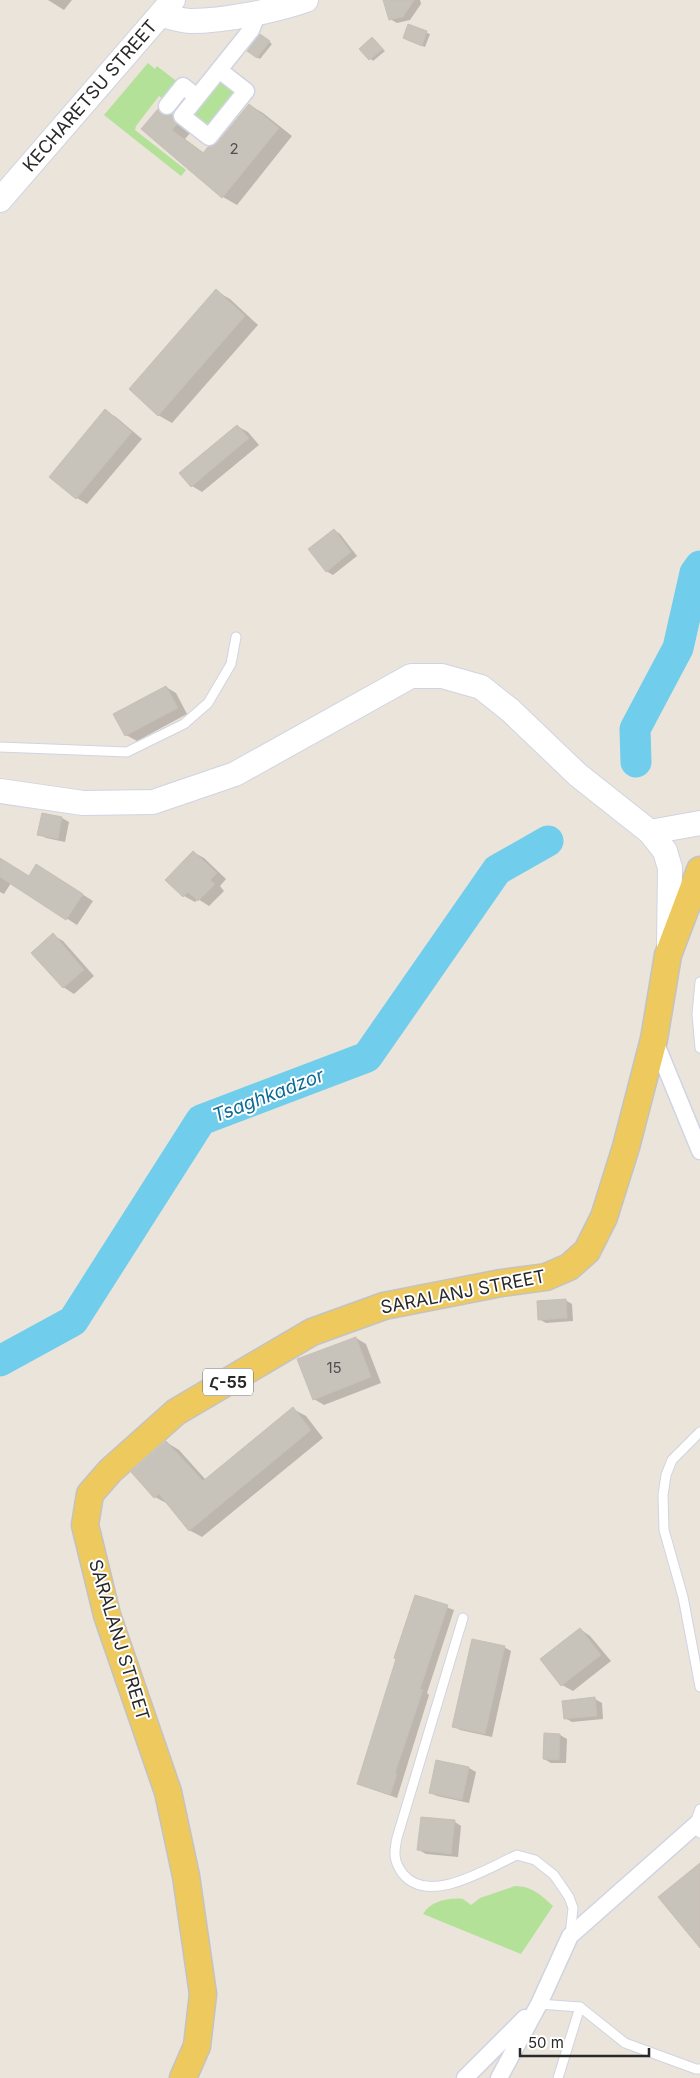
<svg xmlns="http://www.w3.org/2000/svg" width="700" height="2078" font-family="Inter,'Noto Sans Armenian',sans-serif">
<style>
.green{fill:#b3e198}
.shadow{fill:#0003}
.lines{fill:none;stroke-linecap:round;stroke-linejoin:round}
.river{stroke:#70cdec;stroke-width:31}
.building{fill:#c7c2ba;stroke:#c6c0b5}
.lane-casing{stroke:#d0d4e2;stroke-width:11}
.street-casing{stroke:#d0d4e2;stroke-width:19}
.secondary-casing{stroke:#d0d4e2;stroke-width:26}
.primary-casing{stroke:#c3c3c3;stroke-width:29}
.lane{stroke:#fff;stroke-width:9}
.street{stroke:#fff;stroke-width:16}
.secondary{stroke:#fff;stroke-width:24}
.primary{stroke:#edc95e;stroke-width:26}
.labels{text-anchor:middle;stroke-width:4;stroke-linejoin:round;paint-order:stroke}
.number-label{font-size:15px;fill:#504f4d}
.shield{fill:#fff;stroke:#696969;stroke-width:1}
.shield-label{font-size:16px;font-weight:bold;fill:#292929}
.street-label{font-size:18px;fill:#292929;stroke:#fff}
.water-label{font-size:19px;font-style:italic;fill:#106b96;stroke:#fff}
</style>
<rect width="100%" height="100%" fill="#ebe4db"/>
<g class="green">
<path d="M148,63L155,69L157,66L180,84L167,102L159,96L136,126L135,130L186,170L181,176L104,115Z"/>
<path d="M219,75L240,91L207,132L187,115Z"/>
<path d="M515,1886C532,1886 541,1895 553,1906L521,1954L423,1914C430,1901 450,1897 463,1899L471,1905L480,1898Z"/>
</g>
<g class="shadow">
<path d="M48,0H72L64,10Z"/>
<path d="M385,0H420L421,4L410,20L397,23L390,19Z"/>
<path d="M409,26L430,34L425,47L407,40Z"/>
<path d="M263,37L272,44L260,59L257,57Z"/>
<path d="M372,39L385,51L373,61L361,49Z"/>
<path d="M249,105L263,113L292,136L237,205L223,197L143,129L158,111L168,116H172L186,124L187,129L190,133L185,139L204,153L218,144Z"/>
<path d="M216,291L230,299L258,325L172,423L158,415Z"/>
<path d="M105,411L116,417L142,439L87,504L77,498L51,476Z"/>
<path d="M237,426L248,432L259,445L202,492L192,486Z"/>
<path d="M334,530L340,534L357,556L333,575L326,571Z"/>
<path d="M166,687L176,693L187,714L137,741L126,735Z"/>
<path d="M43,814L62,818L69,822L65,842L46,838L39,834Z"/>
<path d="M193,852L204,858L226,879L220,886L224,891L209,906L198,899L195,902L184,896L167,880Z"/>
<path d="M0,859L29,877L47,872L93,901L77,925L11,883L4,894L0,892Z"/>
<path d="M53,935L63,941L94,976L74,994L63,987Z"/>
<path d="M565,1300L572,1304L573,1321L546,1323L539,1319Z"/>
<path d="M356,1338L366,1344L381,1383L324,1405L314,1399Z"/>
<path d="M293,1409L306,1416L323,1438L202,1537L189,1530L168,1504L155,1497L166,1442L179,1450L206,1480Z"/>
<path d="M416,1596L454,1610L427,1693L429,1695L397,1798L359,1784Z"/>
<path d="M580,1629L590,1636L611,1661L573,1691L562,1685L542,1659Z"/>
<path d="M504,1647L511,1651L492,1737L460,1730L453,1726Z"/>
<path d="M595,1699L602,1703L603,1719L572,1722L565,1718Z"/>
<path d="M560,1735L567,1739L566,1763H551L544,1759Z"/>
<path d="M437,1761L469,1768L476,1772L469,1803L437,1796L430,1792Z"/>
<path d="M455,1822L461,1826L458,1857L426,1854L419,1850Z"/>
</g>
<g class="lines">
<g class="river">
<path d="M636,762L635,729L678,648L695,573L700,566"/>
<path d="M0,1361L73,1321L201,1120L367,1057L497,870L548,841"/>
</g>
</g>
<g class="building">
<path d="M383,0H414L403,17L389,20Z"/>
<path d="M408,24L427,31L422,46L403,38Z"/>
<path d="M260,34L270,41L257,58L247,51Z"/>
<path d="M372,37L383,49L369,60L359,49Z"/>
<path d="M249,104L279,128L222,198L141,129L158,109L165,116L172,114L173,120L177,124L172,130L203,153L208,147L217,143Z"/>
<path d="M216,289L245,316L158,416L129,389Z"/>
<path d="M105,409L132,432L76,499L49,477Z"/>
<path d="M237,425L249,438L191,487L179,473Z"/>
<path d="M334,529L351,552L326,572L308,549Z"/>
<path d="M166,686L178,708L125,736L113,714Z"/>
<path d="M42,813L62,817L58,839L37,835Z"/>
<path d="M193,851L217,873L210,880L215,884L198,901L188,892L183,897L165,880Z"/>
<path d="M0,858L29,876L36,864L83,894L66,920L0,877Z"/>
<path d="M53,933L84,970L63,988L31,953Z"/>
<path d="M566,1299L567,1318L538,1320L537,1301Z"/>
<path d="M356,1337L371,1377L313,1400L297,1359Z"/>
<path d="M293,1407L311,1430L189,1531L159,1494L154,1498L131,1472L166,1441L203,1481Z"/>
<path d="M415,1595L448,1605L420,1689L423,1690L395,1773L397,1774L390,1795L357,1784L396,1659L394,1658Z"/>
<path d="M580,1628L601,1655L561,1686L540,1659Z"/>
<path d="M472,1639L505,1646L485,1734L452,1727Z"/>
<path d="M595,1697L597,1716L564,1719L562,1701Z"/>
<path d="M544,1733L560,1734L559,1760L543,1759Z"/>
<path d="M436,1760L469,1767L462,1800L429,1793Z"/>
<path d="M421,1817L455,1820L451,1854L417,1850Z"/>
<path d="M700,1863V1948L658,1897Z"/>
</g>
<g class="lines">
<g class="lane-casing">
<g id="lane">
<path d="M0,747L127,752L184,724L208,703L231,664L236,637"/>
<path d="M700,982L697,1014L700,1048"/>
<path d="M700,1432L672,1460L666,1475L663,1495L664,1530L683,1597L700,1687"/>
<path d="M463,1618L397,1838C394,1852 393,1861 403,1874C429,1906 488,1868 517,1855L535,1860L554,1875L569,1897L573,1908L570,1936"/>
<path d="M700,1809L694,1826L700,1833"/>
<path d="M539,2004L580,2007L625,2043L696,2069H700"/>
<path d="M558,2078L580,2007"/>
</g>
</g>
<g class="street-casing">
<g id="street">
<path d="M219,70L246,91L209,137L182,116L251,30L258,13"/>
<path d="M167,106L183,86L197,97"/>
<path d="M654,1039L700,1151"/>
<path d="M465,2078L525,2018"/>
<path d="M499,2078L539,2004L570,1936L700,1821"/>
</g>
</g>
<g class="secondary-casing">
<g id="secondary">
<path d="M161,15C171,17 182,21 191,21C224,21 275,11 306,0"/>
<path d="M0,200L173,0"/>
<path d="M0,791L83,803L153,802L235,774L411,676H442L481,687L510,710L578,775L650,832L665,851L670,868L669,945"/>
<path d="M650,832L700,823"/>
</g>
</g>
<g class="primary-casing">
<path id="primary" d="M183,2078L197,2046L203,1994L186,1876L168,1792L107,1615L85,1525L90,1494L110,1471L176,1412L312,1332L384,1306L501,1283L546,1277L569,1267L587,1251L604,1217L626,1147L654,1039L668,955L700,870"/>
</g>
<use href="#lane" class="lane"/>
<use href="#street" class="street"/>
<use href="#secondary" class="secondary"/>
<use href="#primary" class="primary"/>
</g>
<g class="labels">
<g class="number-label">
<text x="234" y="154">2</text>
<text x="334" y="1373">15</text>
</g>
<rect class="shield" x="203" y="1368.5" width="50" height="27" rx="4"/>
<g class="shield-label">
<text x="228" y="1388">Հ-55</text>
</g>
<g class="street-label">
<text transform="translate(90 96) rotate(-49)" y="6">KECHARETSU STREET</text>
<text transform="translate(463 1292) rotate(-11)" y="6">SARALANJ STREET</text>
<text transform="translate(119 1640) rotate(73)" y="6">SARALANJ STREET</text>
</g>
<g class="water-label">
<text transform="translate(268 1095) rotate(-21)" y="7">Tsaghkadzor</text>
</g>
</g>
<path d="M520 2048v8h129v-8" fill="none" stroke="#292929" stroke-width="2.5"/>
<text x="528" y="2048" font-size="15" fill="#292929" stroke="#ffffff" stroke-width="4" paint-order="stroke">50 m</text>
</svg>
